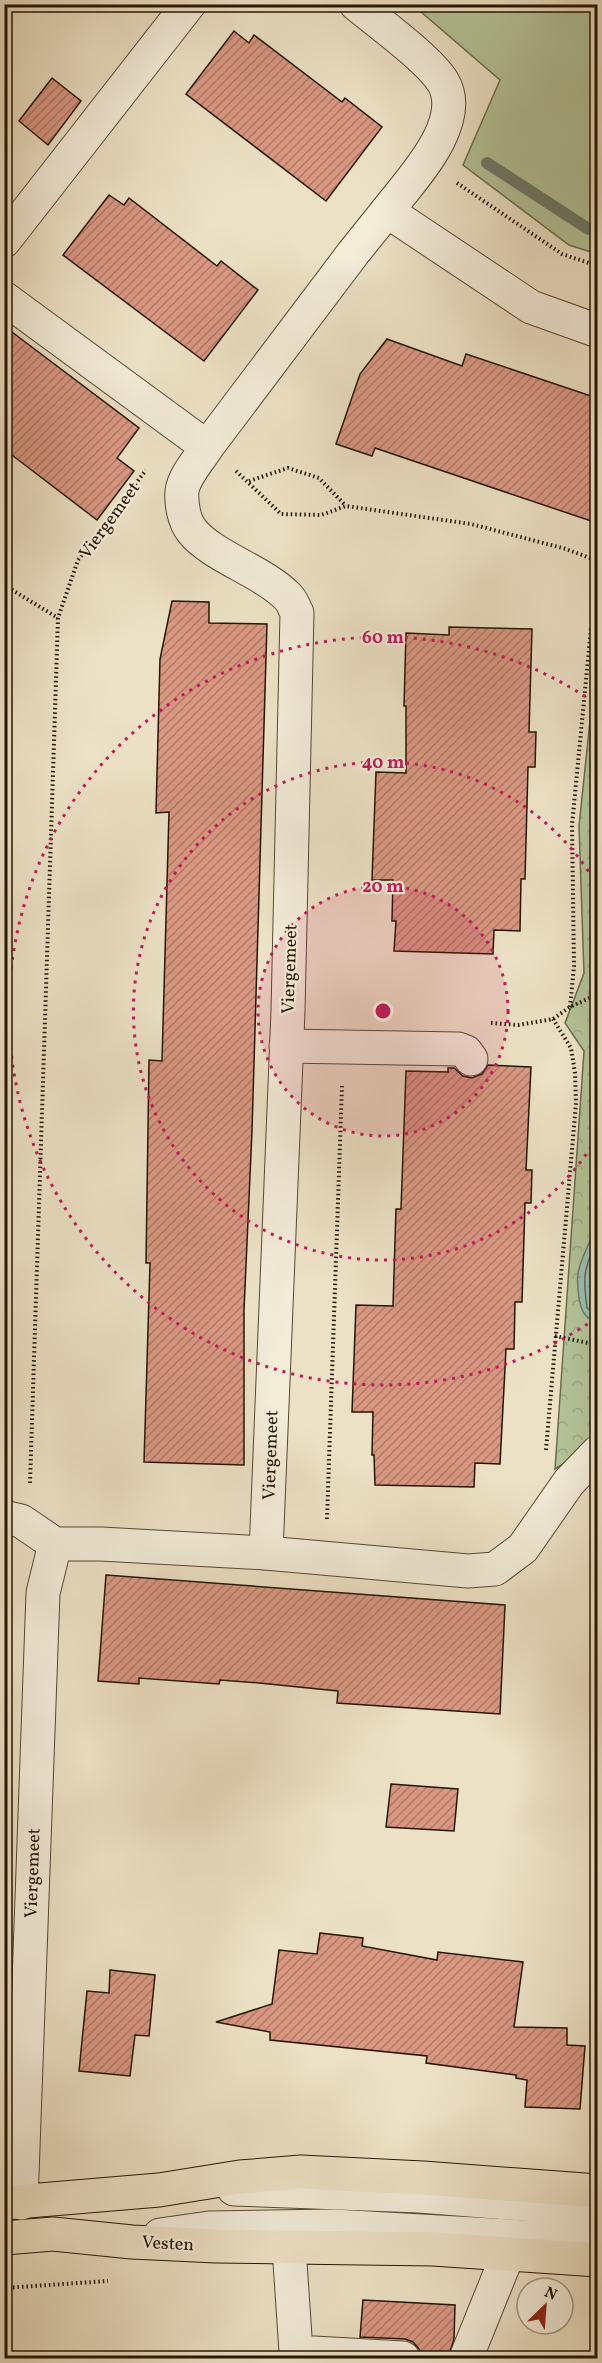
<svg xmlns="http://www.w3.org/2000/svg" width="602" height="2363" font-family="Vollkorn,serif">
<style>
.grass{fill:#b3c398;stroke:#6c6c4c;stroke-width:1.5}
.park{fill:url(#park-crowns);stroke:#6c6c4c;stroke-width:1.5}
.water{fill:url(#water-ripples);stroke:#6b7a69;stroke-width:1.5}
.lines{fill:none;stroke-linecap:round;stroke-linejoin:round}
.shore{stroke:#5f6a58;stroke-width:1.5}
.stream{stroke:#6b7a69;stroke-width:12}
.building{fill:url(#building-hatch);stroke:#241501;stroke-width:1.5}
.minor-casing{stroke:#564832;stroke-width:35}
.major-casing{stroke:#241501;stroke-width:35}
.path{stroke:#241501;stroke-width:4;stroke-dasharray:1.5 3;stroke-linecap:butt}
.minor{stroke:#f3ecd9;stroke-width:33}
.major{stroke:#ece1c5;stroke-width:33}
.ring{fill:none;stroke:#c2185b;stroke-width:3;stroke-dasharray:3 6}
.labels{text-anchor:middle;stroke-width:4.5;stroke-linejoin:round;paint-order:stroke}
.street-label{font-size:18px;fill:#241501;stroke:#f3ecd9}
.centre{fill:#c2185b;stroke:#f3ecd9;stroke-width:3}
.ring-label{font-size:18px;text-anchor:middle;font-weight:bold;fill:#c2185b;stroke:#f3ecd9;stroke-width:4.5;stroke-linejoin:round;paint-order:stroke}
</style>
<defs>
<pattern id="park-crowns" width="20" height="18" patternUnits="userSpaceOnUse" patternTransform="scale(1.5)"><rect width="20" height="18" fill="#b3c398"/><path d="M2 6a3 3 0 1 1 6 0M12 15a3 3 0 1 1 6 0" fill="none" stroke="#9aa781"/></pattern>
<pattern id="water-ripples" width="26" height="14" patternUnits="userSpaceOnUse" patternTransform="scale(1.5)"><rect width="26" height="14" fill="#9abeae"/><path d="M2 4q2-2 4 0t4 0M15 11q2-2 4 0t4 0" fill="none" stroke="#85a294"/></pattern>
<pattern id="building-hatch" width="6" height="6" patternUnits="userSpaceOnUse" patternTransform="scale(1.5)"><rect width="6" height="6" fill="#d99782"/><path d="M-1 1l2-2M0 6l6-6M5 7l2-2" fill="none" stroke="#b07a68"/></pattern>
</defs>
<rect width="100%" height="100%" fill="#ece1c5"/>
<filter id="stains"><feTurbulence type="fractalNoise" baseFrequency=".00333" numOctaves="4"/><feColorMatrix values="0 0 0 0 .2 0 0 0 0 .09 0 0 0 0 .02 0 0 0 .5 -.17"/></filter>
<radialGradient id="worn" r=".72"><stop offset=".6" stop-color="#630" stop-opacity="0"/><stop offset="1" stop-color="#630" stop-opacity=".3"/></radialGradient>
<path class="grass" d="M413,5H597V254L569,245L463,165L500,80Z"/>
<path class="park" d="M597,654V1443L555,1469L584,1051L565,1023L584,973L579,826Z"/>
<path class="water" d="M597,1219L598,1323H597C585,1318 581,1311 579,1298C578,1288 576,1278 579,1269C583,1251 595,1237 597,1219Z"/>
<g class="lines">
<path class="shore" d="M598,1241C583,1267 583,1279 587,1308L598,1317"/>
<path class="stream" d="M487,163L587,228L598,232"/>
</g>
<g class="building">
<path d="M234,31L249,43L254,35L342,102L345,98L382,127L326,201L186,94Z"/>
<path d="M52,78L81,101L48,145L19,121Z"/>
<path d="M109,195L124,205L129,198L217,266L221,261L258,290L204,361L63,255Z"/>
<path d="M4,326L139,428L117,458L134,471L97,520L4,449Z"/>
<path d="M387,339L462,366L466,354L597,398V523L375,448L372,456L336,444L360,374Z"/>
<path d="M172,601L209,602V623L267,624L252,1131L244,1310V1465L144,1462L150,1263H146L149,1060L162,1061L169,812L156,813L160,659Z"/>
<path d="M449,627L532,629L529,732H536L535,767H528L525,879H521L520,931L494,930L493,954L394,951L396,921H392L393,880H372L376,772L406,773V706H404L406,633L449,635Z"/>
<path d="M488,1065L531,1067L526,1170H532L531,1203H525L522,1302H515L514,1349H506L500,1464L475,1463L474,1487L375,1485L374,1455H372L373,1412H352L356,1305L393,1306L396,1209H401L406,1071L448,1072V1068H454L463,1076L472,1078L482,1074Z"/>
<path d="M106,1575L505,1605L500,1714L337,1703L338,1691L259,1683L220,1680L219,1684L139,1678V1684L98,1681Z"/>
<path d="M391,1784L458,1789L454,1831L386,1827Z"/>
<path d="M320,1933L363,1938L362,1946L437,1960L438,1952L523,1962L514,2027L567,2028V2045L585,2046L580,2109L525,2107L527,2080L516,2078V2075L426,2063L427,2056L270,2040V2032L216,2022L272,2004L279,1950L317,1954Z"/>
<path d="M110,1970L155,1975L149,2036L135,2035L130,2076L79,2071L87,1991L109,1993Z"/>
<path d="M363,2300L455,2305L454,2339L448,2358H422L419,2349L413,2342L405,2339L360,2337Z"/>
</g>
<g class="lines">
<g class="minor-casing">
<g id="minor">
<path d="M356,4C379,23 429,59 443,82C467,123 410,181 387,211L531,307L598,331"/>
<path d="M4,241L189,4"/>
<path d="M4,298L207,447"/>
<path d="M286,1046L458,1049L466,1052L471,1059"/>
<path d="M4,1517L21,1521L55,1544H101L266,1553L468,1571L495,1569L523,1548L569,1482L598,1452"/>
<path d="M266,1553L288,1011L297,613C294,607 292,601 288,597C263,571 213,557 192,531C184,521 181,504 182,491C184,476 199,460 207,447L354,252L387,211"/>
<path d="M234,2189L419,2196L598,2210"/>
<path d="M21,2203L43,1593L55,1544"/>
<path d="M160,2235L209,2228L333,2226L598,2241"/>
<path d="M289,2247L296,2352L403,2358"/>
<path d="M466,2358L508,2254"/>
</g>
</g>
<g class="major-casing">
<g id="major">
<path d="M4,2203L159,2190L240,2177L301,2172L423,2178L598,2191"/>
<path d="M4,2238L53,2234L132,2242L216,2246L433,2249L598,2260"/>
</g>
</g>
<g class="path">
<path d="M457,183L562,254L598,266"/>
<path d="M236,471L281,514L321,515L346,506L471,524L566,549L598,561"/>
<path d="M249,481L288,468L319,478L346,506"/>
<path d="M4,585L58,618"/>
<path d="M570,1007L574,966L572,825L591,628L598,600"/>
<path d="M491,1023L518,1025L553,1019L570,1007L598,994"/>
<path d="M555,1336L598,1345"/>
<path d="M546,1450L576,1103L575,1073L571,1048L553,1019"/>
<path d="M30,1483L58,618L78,560L146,470"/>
<path d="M327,1519L342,1086"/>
<path d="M4,2288L108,2281"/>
</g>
<use href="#minor" class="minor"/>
<use href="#major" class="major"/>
</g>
<circle cx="383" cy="1011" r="125" fill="#c2185b" fill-opacity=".12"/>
<g class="ring">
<circle cx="383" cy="1011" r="125"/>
<path d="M596 1139A249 249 0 1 1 596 883"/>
<path d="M595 1319A374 374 0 1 1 595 703"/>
</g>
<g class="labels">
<g class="street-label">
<text transform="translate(109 520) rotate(-54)" y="6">Viergemeet</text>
<text transform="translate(289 969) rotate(-88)" y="6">Viergemeet</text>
<text transform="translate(270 1455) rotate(-88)" y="6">Viergemeet</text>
<text transform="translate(32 1873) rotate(-88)" y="6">Viergemeet</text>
<text transform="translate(168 2243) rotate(3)" y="6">Vesten</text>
</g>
</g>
<circle cx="383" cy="1011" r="9" class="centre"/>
<g class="ring-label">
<text x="383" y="643">60 m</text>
<text x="383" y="768">40 m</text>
<text x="383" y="892">20 m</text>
</g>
<rect width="602" height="2363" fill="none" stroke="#ece1c5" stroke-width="24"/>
<rect x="6" y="6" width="590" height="2351" fill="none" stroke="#241501" stroke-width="3"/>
<rect x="12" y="12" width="578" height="2339" fill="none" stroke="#241501" stroke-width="1.5"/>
<g transform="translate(545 2306) rotate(25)"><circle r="28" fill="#f3ecd9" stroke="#a09683" stroke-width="1.5"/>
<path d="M0-4.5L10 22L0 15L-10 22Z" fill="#8f2418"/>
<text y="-9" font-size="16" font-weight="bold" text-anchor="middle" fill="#241501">N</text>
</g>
<rect width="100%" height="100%" filter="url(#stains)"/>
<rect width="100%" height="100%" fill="url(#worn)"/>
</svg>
